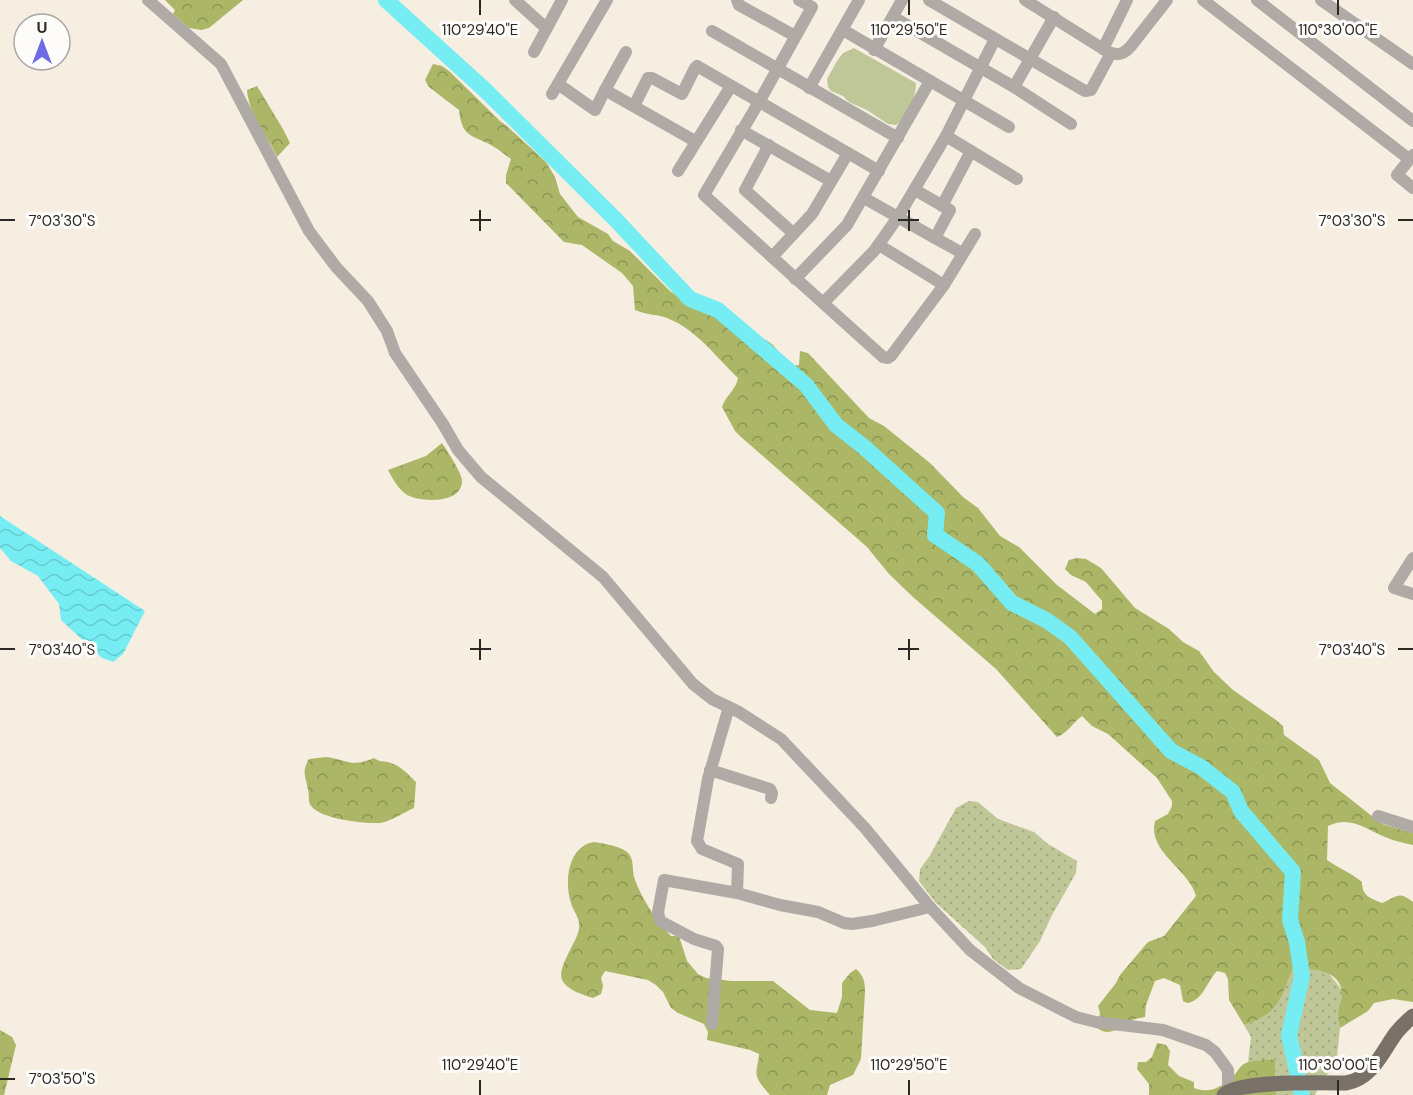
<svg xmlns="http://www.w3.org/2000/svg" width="1413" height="1095" font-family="'DM Sans',sans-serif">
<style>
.grass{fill:url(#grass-dots)}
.forest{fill:url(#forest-crowns)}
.pitch{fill:#bfc798}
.water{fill:url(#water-waves)}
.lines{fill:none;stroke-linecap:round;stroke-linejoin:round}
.river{stroke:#76edf3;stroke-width:16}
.minor{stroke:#afaaa5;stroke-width:12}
.major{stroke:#797168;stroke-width:15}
.ticks{fill:none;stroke:#2c2924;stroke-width:2}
.ticks-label{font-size:15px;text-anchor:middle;fill:#2c2924;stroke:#fefcfa;stroke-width:6;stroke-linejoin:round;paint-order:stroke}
</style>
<defs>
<pattern id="grass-dots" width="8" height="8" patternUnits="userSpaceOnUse" patternTransform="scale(1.5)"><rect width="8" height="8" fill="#bfc798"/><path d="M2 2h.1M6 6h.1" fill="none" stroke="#a4ab83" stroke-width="1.8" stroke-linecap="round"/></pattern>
<pattern id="forest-crowns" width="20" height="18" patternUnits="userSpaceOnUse" patternTransform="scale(1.5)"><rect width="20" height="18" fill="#abb766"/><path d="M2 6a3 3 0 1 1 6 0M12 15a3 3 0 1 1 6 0" fill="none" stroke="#8b9554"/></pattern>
<pattern id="water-waves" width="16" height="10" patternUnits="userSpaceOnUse" patternTransform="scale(1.5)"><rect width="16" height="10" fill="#76edf3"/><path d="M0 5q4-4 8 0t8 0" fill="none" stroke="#66cbd0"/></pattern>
</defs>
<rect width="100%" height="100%" fill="#f6eee1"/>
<g class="grass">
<path d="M969,801L978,802L998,819L1034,832L1048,844L1077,861L1076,873L1051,917L1040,941L1021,969L1008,970L993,959L985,947L936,903L919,881L920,869L929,857L956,808Z"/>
<path d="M1311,968L1327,971L1342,990V999L1338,1012L1340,1028L1336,1067L1324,1077L1315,1095H1276L1275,1059L1248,1062L1251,1037L1244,1025C1276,1015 1281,997 1293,969Z"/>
</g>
<g class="forest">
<path d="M165,0H243L209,28L201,30L189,28L173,14L175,10Z"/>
<path d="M433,64L442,66L449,71L500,121L507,126L546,162L555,177L560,194L578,217L608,234L613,241L630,251L671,292L705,309L725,325L748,338L766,340L773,345L791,366L799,365L800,351L808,353L869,418L884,426L930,463L963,497L978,508L1000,536L1019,547L1057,585L1095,614L1102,609V601L1086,582L1071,575L1065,569L1069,560L1077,558L1086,559L1101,568L1135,608L1169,629L1183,642L1199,651L1214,672L1233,690L1276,720L1283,726L1284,735L1319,760L1330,783L1382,824L1413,833V845C1404,843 1394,841 1385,837C1366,829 1350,815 1328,826L1327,860C1338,868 1350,872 1362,882C1362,896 1370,898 1382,903C1397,897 1398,890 1413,902V1002L1393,999L1374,1003L1368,1011L1340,1028C1339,1023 1338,1018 1338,1013C1338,1007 1342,1001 1342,995C1342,969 1311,968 1293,969C1280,999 1279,1014 1244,1025L1229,1000L1228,979L1225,973L1217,971C1207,981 1203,1001 1187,1003L1183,1001L1180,985L1164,978L1155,981L1146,1005L1145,1017C1142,1018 1138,1018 1135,1019C1122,1024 1112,1039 1097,1028L1100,1013L1098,1006L1116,983L1120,975L1148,942L1164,936L1196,896C1189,869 1147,852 1155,821L1168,814L1172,806V801L1157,778L1108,734L1092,726L1082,716C1072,723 1068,733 1057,737L996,669L913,597L889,574L867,547L741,437L735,431L722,407C726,395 736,390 738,378C715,356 697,330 667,318C657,314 646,315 635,310L633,286L622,273L582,245L564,242L506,183V175L511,159C504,154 498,149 491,145C470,134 462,137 459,110L429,87L425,80Z"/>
<path d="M257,86L283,129L290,143L277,157C267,135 249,115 247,90Z"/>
<path d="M442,443C447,451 461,471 462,480C463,503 426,502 412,497C400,493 394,481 388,470L426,456Z"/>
<path d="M326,757C350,760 350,768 374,758C380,762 382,761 388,762C400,765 408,774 416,782L414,808C404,812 390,822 380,823C365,824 322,819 312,807C307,802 310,796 308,790C306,777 301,772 309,759Z"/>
<path d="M594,842C605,844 622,846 629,854C634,860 632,869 634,877C642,900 655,918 671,936H679L687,961L698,974L706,978L731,981H773L810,1010L837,1013L842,997V983L850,973L856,969C864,976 865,982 865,992L861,1059L853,1075L830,1085L827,1095H770C766,1090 760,1084 758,1079C754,1072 759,1062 759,1054L750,1050L707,1040L708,1032L704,1024L678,1013L671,1008L663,992L656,985L648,980L605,971L601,978L603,986L601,994L593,998C583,995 567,990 562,980C557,967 577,942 579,929C581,919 573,911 571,903C564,882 568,846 594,842Z"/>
<path d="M0,1030L12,1037L16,1045L4,1095H0Z"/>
<path d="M1157,1043L1166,1045L1170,1051L1168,1065L1179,1076L1194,1082V1088C1212,1095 1224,1085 1236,1073C1239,1069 1241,1065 1246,1063C1254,1060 1266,1060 1275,1059L1276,1095H1149V1084L1137,1069L1138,1062H1146L1152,1057Z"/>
</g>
<path class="pitch" d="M854,48L916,83C916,97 908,116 896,125L888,124L867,110L849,102L843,96L831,91L828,87L827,79L837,61L843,53Z"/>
<path class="water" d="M0,516L145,611L123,654L113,662L102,658L61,620L59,604L38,576L11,561L0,548Z"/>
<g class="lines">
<path class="river" d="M386,0L484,89L617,221L690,299L718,310L806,385L836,425L864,447L937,513L935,535L978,564L1012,603L1046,620L1070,637L1171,751L1201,767L1233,792L1241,811L1293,872L1290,920L1297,942L1302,976L1289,1035L1302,1095"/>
<g class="minor">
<path d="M148,0L221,64L309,231L336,267L368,301L387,331L395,353L443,424L458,450L481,477L603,577L693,684L712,699L739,712L781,739L865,828L930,907L970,950L1019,988L1076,1017L1096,1022L1163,1030L1206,1045L1215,1052L1228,1070V1090"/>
<path d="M515,0L546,28"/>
<path d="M737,0L739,5L795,36"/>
<path d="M929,0L1085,91L1091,90L1111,53"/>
<path d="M1025,0L1108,52C1119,56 1124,54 1131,46L1167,0"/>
<path d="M1203,0L1409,159"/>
<path d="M1257,0L1413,121"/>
<path d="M1321,0L1413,64"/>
<path d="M893,17L1014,87L1071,124"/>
<path d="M843,30L1009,127"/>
<path d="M712,31L898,138"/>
<path d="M1103,49L1127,0"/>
<path d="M874,50L902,0"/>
<path d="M534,52L562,0"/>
<path d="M626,52L605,90L695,141"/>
<path d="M558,84L595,110L605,90"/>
<path d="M1014,87L1054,17"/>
<path d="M809,88L859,0"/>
<path d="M552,94L607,0"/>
<path d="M634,106L648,78H652L682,94L695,68L697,66L879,171"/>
<path d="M741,130L831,181"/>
<path d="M946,136L1017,179"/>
<path d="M769,145L745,190L793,233"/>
<path d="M848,153L812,214L772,257L883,357L888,358L891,356L944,285L975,234"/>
<path d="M1413,155L1397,175L1413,188"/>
<path d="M678,171L731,86"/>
<path d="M915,190L950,210L935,238L962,253"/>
<path d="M864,198L935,238"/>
<path d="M942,206L971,151"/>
<path d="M879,245L944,285"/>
<path d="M772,257L704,195L759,102L812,7L799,0"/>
<path d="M795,279L847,225L930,81"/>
<path d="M823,303L874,251L898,217L946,136L995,39"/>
<path d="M1413,558L1394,588L1413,594"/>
<path d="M729,707L708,779L697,841L702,849L738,864L737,893"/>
<path d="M710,770L770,789L772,793L771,798"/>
<path d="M1378,816L1413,827"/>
<path d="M712,1024L718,949L716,946L694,939L660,921L658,912L664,880L737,893L780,905L818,912L844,923L852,924L872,921L930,907"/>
</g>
<path class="major" d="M1224,1095C1238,1080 1322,1083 1346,1083C1372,1079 1382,1052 1396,1033C1401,1027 1407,1021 1413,1016"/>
</g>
<path class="ticks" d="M480,0V15M909,0V15M1338,0V15M480,210V231M909,210V231M0,220H15M470,220H491M898,220H919M1398,220H1413M480,639V660M909,639V660M0,649H15M470,649H491M898,649H919M1398,649H1413M0,1079H15M480,1080V1095M909,1080V1095M1338,1080V1095"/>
<g class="ticks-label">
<text x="480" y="35">110°29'40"E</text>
<text x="909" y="35">110°29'50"E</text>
<text x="1338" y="35">110°30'00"E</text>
<text x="62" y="226">7°03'30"S</text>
<text x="1352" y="226">7°03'30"S</text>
<text x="62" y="655">7°03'40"S</text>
<text x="1352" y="655">7°03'40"S</text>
<text x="480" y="1070">110°29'40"E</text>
<text x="909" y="1070">110°29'50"E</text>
<text x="1338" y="1070">110°30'00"E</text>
<text x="62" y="1084">7°03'50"S</text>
</g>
<g transform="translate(42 42)"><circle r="28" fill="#fefcfa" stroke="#aaa8a4" stroke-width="1.5"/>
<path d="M0-4.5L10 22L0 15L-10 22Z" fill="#6c6ce5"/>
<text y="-9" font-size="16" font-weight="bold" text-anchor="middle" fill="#2c2924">U</text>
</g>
</svg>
